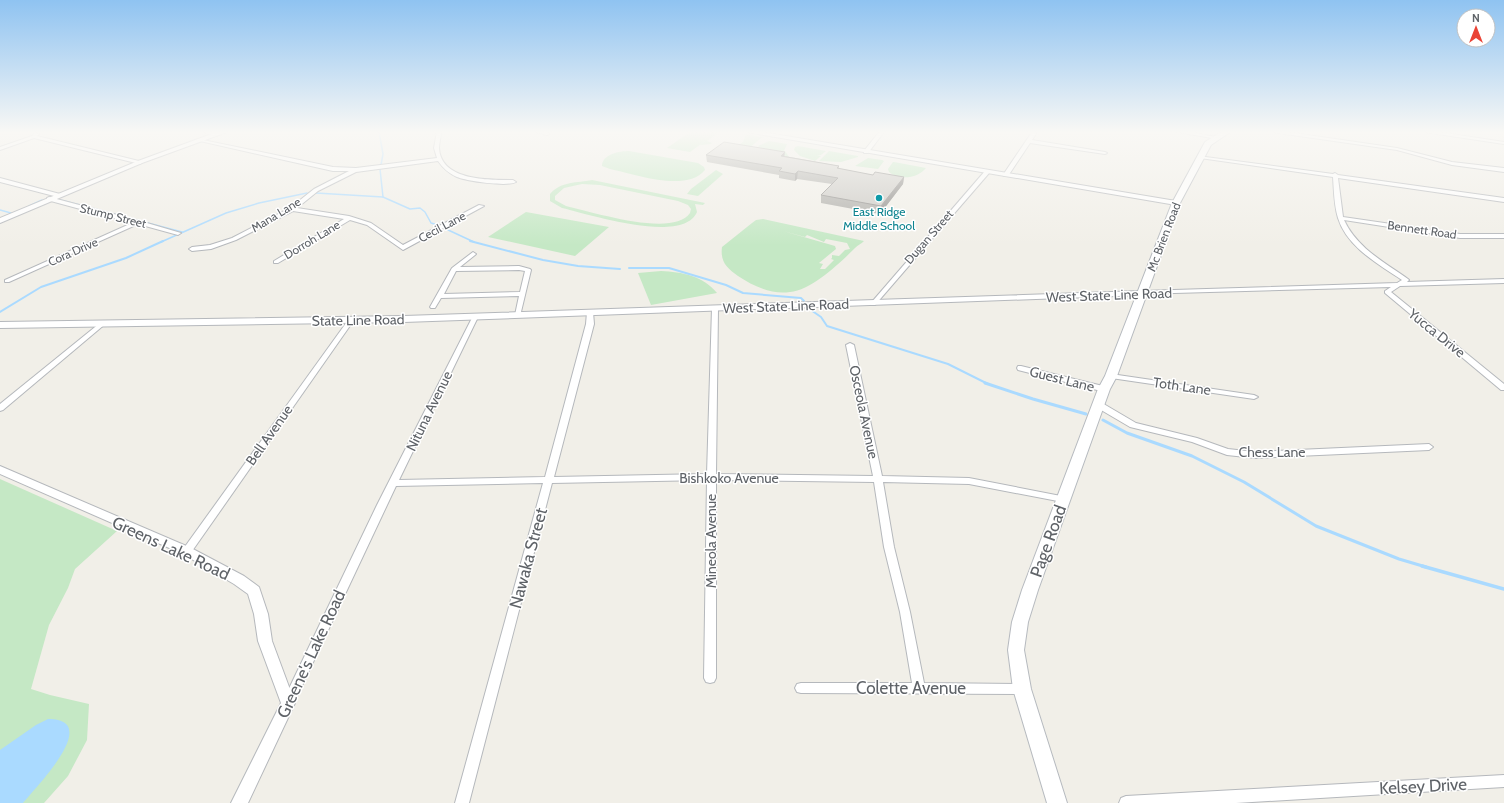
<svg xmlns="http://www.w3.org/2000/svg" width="1504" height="803" font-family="Cabin,sans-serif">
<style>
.green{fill:#c5e8c5;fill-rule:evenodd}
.water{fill:#aadaff}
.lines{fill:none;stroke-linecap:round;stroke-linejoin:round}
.stream-far3{stroke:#aadaff;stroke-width:1.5}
.stream-far2{stroke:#aadaff;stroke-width:2}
.stream-far1{stroke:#aadaff;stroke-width:3}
.stream{stroke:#aadaff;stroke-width:3.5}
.minor-casing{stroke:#b5b8bc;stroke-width:2}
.tertiary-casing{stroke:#b5b8bc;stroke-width:2}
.secondary-casing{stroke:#b6babf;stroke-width:2}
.minor{fill:#fff;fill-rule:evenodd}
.tertiary{fill:#fff;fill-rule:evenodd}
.secondary{fill:#fff;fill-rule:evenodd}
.wall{fill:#afaea9}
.shaded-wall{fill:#8f8d8a}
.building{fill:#cccac5;stroke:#8f8d8a}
.culture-dot{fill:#0f9aa8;stroke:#fff;stroke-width:1.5}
.labels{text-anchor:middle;stroke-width:3;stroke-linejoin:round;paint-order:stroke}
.far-culture-label{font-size:12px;fill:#0d838f;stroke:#fff}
.far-street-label{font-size:12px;fill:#5f6368;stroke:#fff}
.street-label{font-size:14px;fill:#5f6368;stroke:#fff}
.near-street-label{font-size:17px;fill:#5f6368;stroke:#fff}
</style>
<rect width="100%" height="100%" fill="#f1efe8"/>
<g class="green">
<path d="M690,132H719L707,141L712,143L711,144L700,145L712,136L690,152L667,148Z"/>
<path d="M746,134L764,138H761L748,149L734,148L743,142Z"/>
<path d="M769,141L787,144L784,151L779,152L785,151L789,157L796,160L759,152L761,148L758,146Z"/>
<path d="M798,146L826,151L821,155H817L821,156L815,161L800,156L794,150L795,147Z"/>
<path d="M629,151L698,163L704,167L705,170C686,193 635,174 610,169L602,166C602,154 620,151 629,151Z"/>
<path d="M829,151L858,156V157L841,162L819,161L824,156L828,157L824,156Z"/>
<path d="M868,158L882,160L884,161L878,169L855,166Z"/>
<path d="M893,162H894L926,168C918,178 900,181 889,172L888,169Z"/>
<path d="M716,170L723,174L698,196L687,194L691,189Z"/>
<path d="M592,180L705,203L703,205L695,204L697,212C683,245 588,214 562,208L550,201V194C561,181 577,183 592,180ZM582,184L600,185L678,201L688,205L691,209L690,213C673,238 593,212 566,206L555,200V196L564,188Z"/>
<path d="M526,212L609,227L575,256L488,237Z"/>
<path d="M763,219L864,241C861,244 858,245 855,248C840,263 812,290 790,292C772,295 753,286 738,276C727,268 720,262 722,247L752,223L756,220ZM783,231L805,237L807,235L824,242L826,239L847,243L850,249L845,250L839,256L832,255V258L831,259L834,260L825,269H820L823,264L819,263L836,249L835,246Z"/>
<path d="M661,271C682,272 703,276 717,293L651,305L638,273Z"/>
<path d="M0,479L117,531L75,569L68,588L49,625L31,689L50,695L89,704L87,740L68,776L44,803H0Z"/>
</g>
<path class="water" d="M48,719C104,719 34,789 23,803H0V750L36,725Z"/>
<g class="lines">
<g class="stream-far3">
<path d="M379,132L383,154L381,165"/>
<path d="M380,169L383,197"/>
<path d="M316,193L383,197L410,209L420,208L425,212L431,223L438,225"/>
<path d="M57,199L182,232"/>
<path d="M29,206L42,200"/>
<path d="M0,210L11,213"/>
<path d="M446,229L474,242"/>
<path d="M161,242L226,213L259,203L307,193"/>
</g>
<g class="stream-far2">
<path d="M470,241L543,260L578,266L620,269"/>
<path d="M629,268H669L726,285L743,293L801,298L804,301"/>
<path d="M808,308L821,317L827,326L948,364L988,384"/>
<path d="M0,312L41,287L126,258L163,241"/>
</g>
<g class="stream-far1">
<path d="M985,383L1033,399L1086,414"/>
<path d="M1103,420L1127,433L1192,456L1244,482L1316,526L1399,559L1426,567"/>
</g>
<path class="stream" d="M1422,566L1504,589"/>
<g class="minor-casing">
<g id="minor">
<path d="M203,132H212L218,135L216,136Z"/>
<path d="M437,132H441C441,137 439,143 439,148C441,181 489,180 513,180L516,182C507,187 467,181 457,177C448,173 443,168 438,161L356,172L318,191L297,208L349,216L371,223L403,245L479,205L484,206L403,250L367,225L350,220L278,263H274V261L344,219L293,211L236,240L211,249L192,251L189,249L192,247L210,245L232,238L290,208L314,189L349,171H333L200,141H198V139L333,167L356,168L437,158L434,148Z"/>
<path d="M536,132H547L549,134L547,135Z"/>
<path d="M879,132H884L868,153H864V151Z"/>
<path d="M1032,132H1037L1032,140L1105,152L1107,153L1105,154L1030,143L1008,176H1004L1003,175Z"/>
<path d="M1177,132H1191L1220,138L1218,139Z"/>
<path d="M1271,132H1287L1397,148L1452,162L1504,168V172L1452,165L1397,150Z"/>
<path d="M1424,132H1439L1504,142V144Z"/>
<path d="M35,133L39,134L37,136L143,162L140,164L34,138L0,150V147L32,136Z"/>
<path d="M1198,156L1333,174L1335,173L1338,175L1504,198V202L1338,178L1343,217L1460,234H1504V238H1460L1344,220C1357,248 1384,262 1408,279L1409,280L1407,282L1504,279V283L1400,286L1391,292L1504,384V390H1501L1385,293V291L1391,287L1139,294V292L1141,291L1397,283L1402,280C1378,264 1347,247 1338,218C1334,205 1334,191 1333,177L1200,158L1198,157Z"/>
<path d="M985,171L990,172L875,305H871V303Z"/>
<path d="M0,178L60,194L61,195L58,197L0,182Z"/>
<path d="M49,197L140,221L181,233L178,235L138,224L9,282H5V280L132,223L47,200V198Z"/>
<path d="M473,252L476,254L475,255L460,267L519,266L530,269L531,270L520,316L518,317L515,315L519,296L441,298L435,308H431L430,307L452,268ZM519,270L525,271L520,292L444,294L456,271Z"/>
<path d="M715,306L718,308L716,474L873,476L846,345L850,343L854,345L882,476L969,478L1066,497L1068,499L1066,501L1063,502L969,484L883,482L894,547L910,612L924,683L1022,684L1026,685L1028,689L1026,693L1022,694L801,693L797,692L795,688L797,684L801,683H912L900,612L884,547L874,482L716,480V678L714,682L710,683L706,682L704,678L707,480L552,483L469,803H455L543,483L396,486L292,707L288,708L284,707L282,703L284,699L377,505L473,316L475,315L478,317L399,480L545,477L586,324L587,312L590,310L593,312L594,324L554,477L707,474L712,308Z"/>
<path d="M351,318L354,320L190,554L187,555L184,554L182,551L184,548L349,319Z"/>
<path d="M102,322L106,324L104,325L3,410L0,411V404L100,323Z"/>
<path d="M1018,366H1021L1107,387L1108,389L1107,391H1101L1018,370L1017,368Z"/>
<path d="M1108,374H1111L1254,395L1258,397L1254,399L1111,378L1107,376Z"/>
<path d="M1096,403H1102L1136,423L1197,438L1228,449L1255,452L1429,444L1433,447L1429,450L1255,458L1227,455L1192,442L1130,427L1096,407L1095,405Z"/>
<path d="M1504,775V787L1236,803H1119L1121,798L1126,796Z"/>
</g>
</g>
<g class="tertiary-casing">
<g id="tertiary">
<path d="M217,132H227L142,163L0,223V218L138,161Z"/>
<path d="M746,132H762L1176,201L1179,203L1176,205Z"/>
<path d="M1141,291H1144V295L404,322L0,328V322L404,316Z"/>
<path d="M0,466L191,548L244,576L259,587L268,614L272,641L295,703L248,803H231L281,703L258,641L254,614L248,594L234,584L183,554L0,474Z"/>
</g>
</g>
<g class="secondary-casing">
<path id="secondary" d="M1221,132H1230L1211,145L1180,203L1117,376L1110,389L1038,590L1028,622L1024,650L1031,689L1067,803H1047L1013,689L1008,650L1012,622L1022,590L1098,389L1105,376L1172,203L1205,142Z"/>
</g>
<use href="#minor" class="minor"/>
<use href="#tertiary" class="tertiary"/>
<use href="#secondary" class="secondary"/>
</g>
<path class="wall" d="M706,155L785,156L839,166V169L873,175L904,177L903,184L880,214L821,203V195L832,184L797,179L795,181L779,178V175L707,162Z"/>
<g class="shaded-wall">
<path d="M785,152L784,159L781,156Z"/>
<path d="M798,171L797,179L795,181V174Z"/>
<path d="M904,177L903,184L880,214L881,206Z"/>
</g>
<path class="building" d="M724,142L785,152L781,156L839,166L837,168L873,175L875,172L904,177L881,206L821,195L838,178L798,171L795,174L779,171L782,168L706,155Z"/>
<linearGradient id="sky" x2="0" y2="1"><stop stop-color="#8fc3f1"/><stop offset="0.54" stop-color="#f9f8f5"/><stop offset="1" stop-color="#f9f8f5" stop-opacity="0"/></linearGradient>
<rect width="1504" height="245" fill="url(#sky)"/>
<circle class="culture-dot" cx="879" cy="198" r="4"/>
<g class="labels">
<g class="far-culture-label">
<text x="879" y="216">East Ridge<tspan x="879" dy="14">Middle School</tspan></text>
</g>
<g class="far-street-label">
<text transform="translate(276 215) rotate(-31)" y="4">Mana Lane</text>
<text transform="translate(113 216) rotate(14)" y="4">Stump Street</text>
<text transform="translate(442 227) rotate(-28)" y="4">Cecil Lane</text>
<text transform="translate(1422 230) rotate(8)" y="4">Bennett Road</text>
<text transform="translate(929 237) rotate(-49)" y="4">Dugan Street</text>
<text transform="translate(1164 237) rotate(-69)" y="4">Mc Brien Road</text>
<text transform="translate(312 240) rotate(-31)" y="4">Dorroh Lane</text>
<text transform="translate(73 252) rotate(-24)" y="4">Cora Drive</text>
</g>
<g class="street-label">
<text transform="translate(1109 295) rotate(-2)" y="5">West State Line Road</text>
<text transform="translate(786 306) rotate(-2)" y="5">West State Line Road</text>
<text transform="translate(358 320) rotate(-1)" y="5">State Line Road</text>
<text transform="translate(1437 333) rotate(39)" y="5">Yucca Drive</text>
<text transform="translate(1062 379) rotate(14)" y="5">Guest Lane</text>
<text transform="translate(1182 386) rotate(8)" y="5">Toth Lane</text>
<text transform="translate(429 411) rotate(-64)" y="5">Nituna Avenue</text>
<text transform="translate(864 412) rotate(78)" y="5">Osceola Avenue</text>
<text transform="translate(269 435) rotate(-55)" y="5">Bell Avenue</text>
<text x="1272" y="457">Chess Lane</text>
<text x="729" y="483">Bishkoko Avenue</text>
<text transform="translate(711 541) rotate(-90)" y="5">Mineola Avenue</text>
</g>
<g class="near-street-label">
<text transform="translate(1048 541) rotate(-70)" y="6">Page Road</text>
<text transform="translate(171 548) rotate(25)" y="6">Greens Lake Road</text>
<text transform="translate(528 558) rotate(-75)" y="6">Nawaka Street</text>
<text transform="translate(311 654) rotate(-65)" y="6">Greene's Lake Road</text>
<text x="911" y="694">Colette Avenue</text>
<text transform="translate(1423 786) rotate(-3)" y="6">Kelsey Drive</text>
</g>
</g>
<g transform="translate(1476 28)"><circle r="19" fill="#ffffff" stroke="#bfc1c3"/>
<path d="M0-3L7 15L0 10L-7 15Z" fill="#ea4335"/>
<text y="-6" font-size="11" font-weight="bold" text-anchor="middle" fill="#5f6368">N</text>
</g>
</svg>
